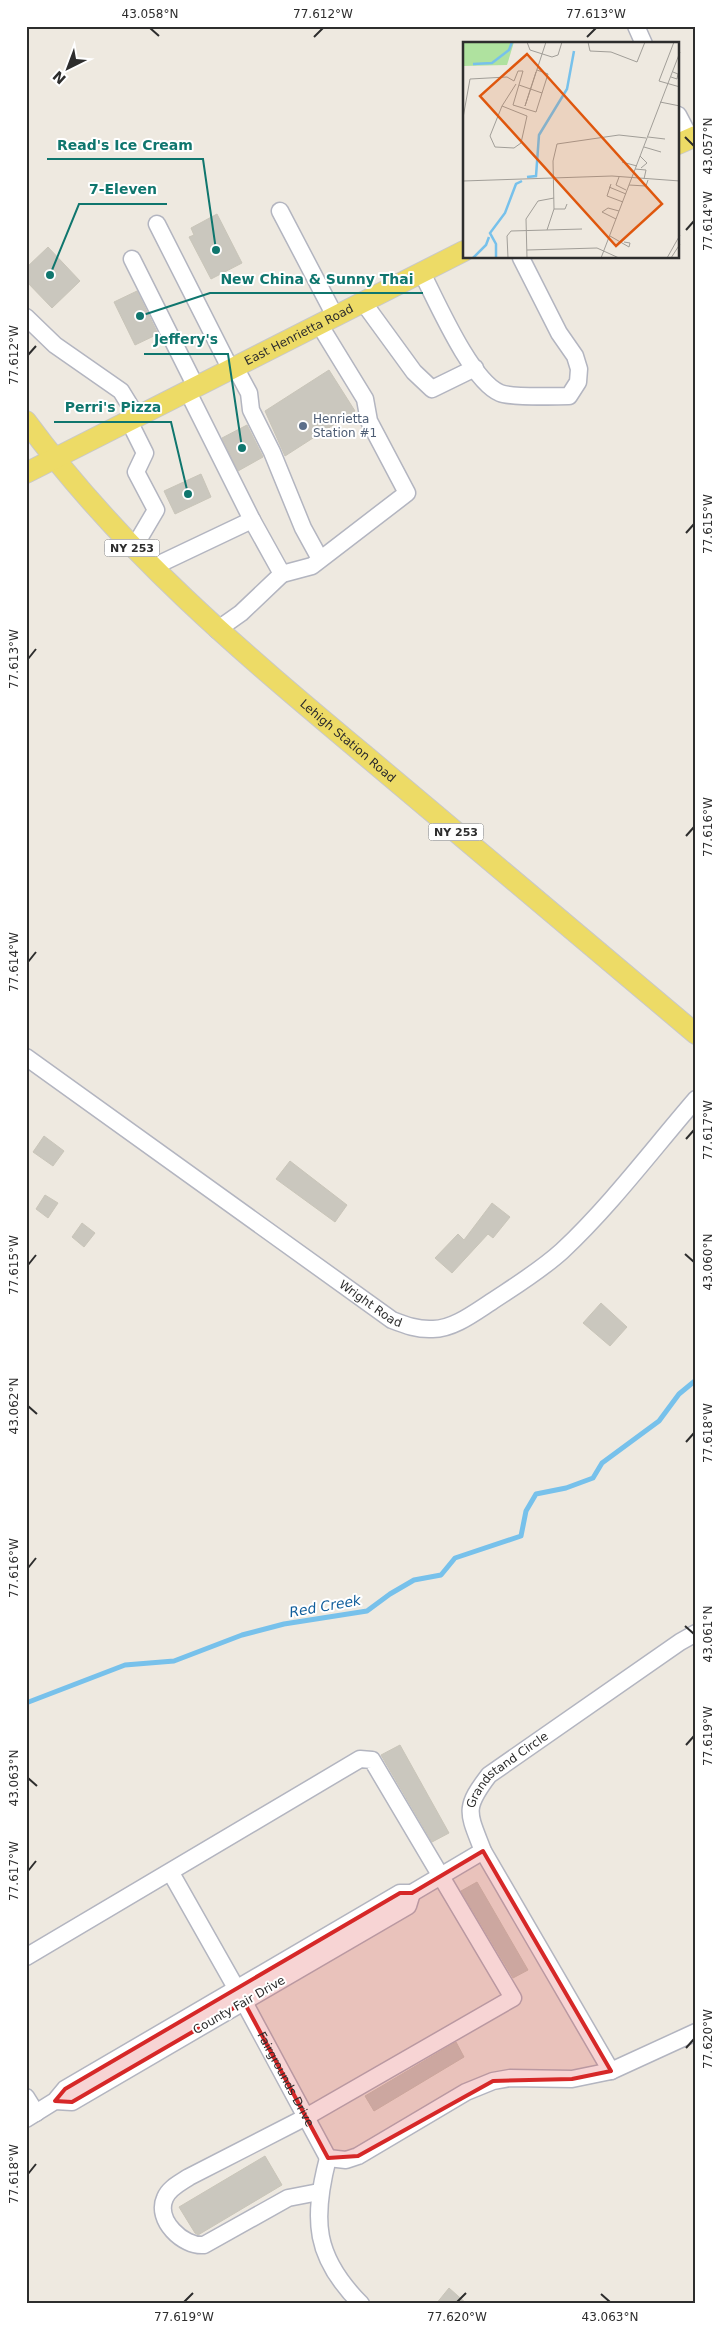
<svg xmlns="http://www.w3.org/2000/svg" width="722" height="2330" font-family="'DejaVu Sans',sans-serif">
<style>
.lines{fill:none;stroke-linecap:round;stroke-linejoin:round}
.stream{stroke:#77c1eb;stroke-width:5}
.building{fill:#cac7be;stroke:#c9c5b9}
.minor-casing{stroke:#b3b5c0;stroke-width:19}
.major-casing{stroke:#c8c8c8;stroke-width:22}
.minor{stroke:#fff;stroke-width:16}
.major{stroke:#eddb66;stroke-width:20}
.marked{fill:#d62828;fill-opacity:0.2;stroke:#d62828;stroke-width:4;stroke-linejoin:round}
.ticks{fill:none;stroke:#2d2d2d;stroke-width:2}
.service-dot{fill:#5c6f8a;stroke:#fff;stroke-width:2}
.labels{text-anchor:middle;stroke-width:4;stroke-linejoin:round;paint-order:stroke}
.shield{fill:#fff;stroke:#6c6c6c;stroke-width:1}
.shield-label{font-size:11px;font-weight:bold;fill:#2d2d2d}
.street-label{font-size:12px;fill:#2d2d2d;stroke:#fff}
.service-label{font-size:12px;fill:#4e5e75;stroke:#fff;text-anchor:start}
.water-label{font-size:14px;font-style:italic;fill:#125f9c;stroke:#fff}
.inset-river{fill:none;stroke:#77c1eb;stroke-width:2.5}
.inset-road{fill:none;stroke:#a19e98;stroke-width:1}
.view{fill:#df570e;fill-opacity:0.15;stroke:#df570e;stroke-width:2.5}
.inset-edge{fill:none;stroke:#2d2d2d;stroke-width:2.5}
.leader{fill:none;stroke:#0f766e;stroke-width:2}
.callout-dot{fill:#0f766e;stroke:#fff;stroke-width:2}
.callout-label{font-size:14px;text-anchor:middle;font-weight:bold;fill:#0f766e;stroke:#fff;stroke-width:4;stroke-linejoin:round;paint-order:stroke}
.neatline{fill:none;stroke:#2d2d2d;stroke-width:2}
.ticks-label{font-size:12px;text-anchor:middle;fill:#2d2d2d}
</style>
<rect width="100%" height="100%" fill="#eee9e0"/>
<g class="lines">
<path class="stream" d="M26,1703L125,1665L174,1661L242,1635L284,1624L367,1611L390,1594L414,1580L441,1575L455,1558L521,1536L526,1511L536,1494L566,1488L593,1478L602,1463L659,1421L679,1394L696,1380"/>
</g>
<g class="building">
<path d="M217,214L242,263L211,279L189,237L194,235L191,228Z"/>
<path d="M48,247L80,281L52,308L26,281V268Z"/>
<path d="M137,291L158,334L135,345L114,302Z"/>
<path d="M329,370L355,411L285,456L265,411Z"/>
<path d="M247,425L263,457L238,471L222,438Z"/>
<path d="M201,474L211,497L175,514L164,491Z"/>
<path d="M44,1136L64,1151L53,1166L33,1152Z"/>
<path d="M290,1161L347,1205L335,1222L276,1179Z"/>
<path d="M45,1195L58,1203L48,1218L36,1209Z"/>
<path d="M492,1203L510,1217L493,1238L488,1234L452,1273L435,1258L458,1234L464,1240Z"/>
<path d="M82,1223L95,1233L84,1247L72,1237Z"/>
<path d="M601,1303L627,1327L610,1346L583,1323Z"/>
<path d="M400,1745L449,1833L432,1842L381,1755Z"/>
<path d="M477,1882L528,1970L513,1978L461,1891Z"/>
<path d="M456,2042L464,2057L374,2111L365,2096Z"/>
<path d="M265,2156L282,2185L198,2235L195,2233L179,2207Z"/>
<path d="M449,2288L467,2304H436Z"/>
</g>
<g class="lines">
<g class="minor-casing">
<g id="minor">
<path d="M636,26L644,44"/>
<path d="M678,115L690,138"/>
<path d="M280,211L335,316"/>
<path d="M157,224L231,370"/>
<path d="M132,259L196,387"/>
<path d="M422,273C437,302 471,381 500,393C512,398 554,396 569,396L578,382L579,369L575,356L559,333L521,258"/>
<path d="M363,302L414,372L432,389L475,368"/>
<path d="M26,317L55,345L121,391L137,417"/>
<path d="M235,367L249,393L251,410L272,452L303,528L320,559"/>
<path d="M129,421L145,453L136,472L156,510L133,549"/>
<path d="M153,567L252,520L188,392"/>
<path d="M282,574L312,566L407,493L369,421L365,399L319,324"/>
<path d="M217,630L241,613L282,574L252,520"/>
<path id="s1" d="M26,1057L392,1320C405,1325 418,1330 433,1329C453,1329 474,1313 491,1302C515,1286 540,1271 562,1251C611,1205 652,1150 696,1099"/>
<path id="s2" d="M171,1873L244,2002L328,2158"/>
<path d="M412,1893L483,1851"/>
<path d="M26,1957L360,1759L372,1760L513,1998L306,2117L189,2177C180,2183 169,2188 165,2198C155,2220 183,2247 204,2245L288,2198L319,2192"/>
<path id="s3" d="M611,2071L483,1851C468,1812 463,1809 489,1775L680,1642L696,1633"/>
<path d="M26,2097L36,2113"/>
<path d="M26,2119L55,2101L65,2089L400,1893H412L408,1906L72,2102L55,2101"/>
<path d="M328,2158L346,2160L358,2156L466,2092L493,2081L510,2078L572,2079L611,2071L696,2032"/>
<path d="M328,2158C312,2220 314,2257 361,2304"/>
</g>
</g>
<g class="major-casing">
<g id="major">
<path d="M678,144L696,136"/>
<path id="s4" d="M26,421C122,552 244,654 367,757C476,850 586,942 696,1034"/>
<path id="s5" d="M26,473L464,251"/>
</g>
</g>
<use href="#minor" class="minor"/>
<use href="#major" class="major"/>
</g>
<path class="marked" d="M483,1851L611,2071L572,2079L493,2081L358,2156L328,2158L244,2002L72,2102L55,2101L65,2089L400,1893H412Z"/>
<path class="ticks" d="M150,28L159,36M314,37L323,28M587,37L596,28M685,137L694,146M686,230L694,221M28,355L36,346M686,533L694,524M28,659L36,649M686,836L694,827M28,962L36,952M686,1139L694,1130M685,1254L694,1262M28,1265L36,1255M28,1406L37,1414M686,1442L694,1433M28,1568L36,1558M685,1626L694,1634M686,1745L694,1736M28,1778L37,1786M28,1871L36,1861M686,2048L694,2039M28,2174L36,2164M601,2294L610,2302M184,2302L193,2293M457,2302L466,2293"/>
<circle class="service-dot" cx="303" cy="426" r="5"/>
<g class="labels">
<g class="shield">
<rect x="104.5" y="539.5" width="55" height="17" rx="4"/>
<rect x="428.5" y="823.5" width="55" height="17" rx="4"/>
</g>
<g class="shield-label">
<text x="132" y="552">NY 253</text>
<text x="456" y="836">NY 253</text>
</g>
<g class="street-label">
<text dy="4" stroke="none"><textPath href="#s5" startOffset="306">East Henrietta Road</textPath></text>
<text dy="4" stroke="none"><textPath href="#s4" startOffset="455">Lehigh Station Road</textPath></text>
<text dy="4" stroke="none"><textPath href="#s1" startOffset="424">Wright Road</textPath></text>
<text dy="4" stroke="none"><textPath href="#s3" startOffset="354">Grandstand Circle</textPath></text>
<text transform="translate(239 2005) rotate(-30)" y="4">County Fair Drive</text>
<text dy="4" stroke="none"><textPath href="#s2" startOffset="236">Fairgrounds Drive</textPath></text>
</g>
<g class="service-label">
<text x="313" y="423">Henrietta<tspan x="313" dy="14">Station #1</tspan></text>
</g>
<g class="water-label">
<text transform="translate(325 1606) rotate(-10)" y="5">Red Creek</text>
</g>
</g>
<g transform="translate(463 42)">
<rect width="216" height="216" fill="#eee9e0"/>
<path d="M0,0H51L44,23L0,24Z" fill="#afe29f"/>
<path class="inset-river" d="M10,22L29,21L46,8L49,0M64,135L73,134L76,93L104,47L111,9M10,216L23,203L26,195M33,216V202L27,191L42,171L53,142L59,139"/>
<path class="inset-road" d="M64,0L67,8L89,15L95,13L99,0M125,0L127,9L148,10L174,20L182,0M211,0L196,39L217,45M73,30L62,64L83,0M208,35L214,37L215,32L210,30M51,39L55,29H60L50,63L73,70L85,32L74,28M56,43L79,51M197,60L217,64M39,64L64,74L58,101L51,106L32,105L27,94L39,64L53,42M0,76L7,37L44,35L51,39M185,95L202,97M181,105L198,110M177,114L184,121L178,126M159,120L174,124M172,127L183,128L181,137M156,135L153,143L163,148M0,139L149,134L217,139M148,142L144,154L160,160M166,143L183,144L185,138M146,145L163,152M91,167H102L104,162M153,177L139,170L145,166L156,169M84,188L91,167L90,119L94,102L156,93L183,96M147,194L166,205L167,201L161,200M64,208L134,206L156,216M45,216L44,194L48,189L119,187M64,216L63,177L75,159L91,156M138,216L217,10M204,216L217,193M208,216L217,202"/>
<path class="view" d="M64,12L199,162L153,204L17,54Z"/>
<rect width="216" height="216" class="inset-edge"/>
</g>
<path class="leader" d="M216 250L203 159H47M50 275L79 204H167M140 316L210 293H423M242 448L228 354H144M188 494L171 422H54"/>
<g class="callout-dot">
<circle cx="216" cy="250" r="5"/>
<circle cx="50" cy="275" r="5"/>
<circle cx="140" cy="316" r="5"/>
<circle cx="242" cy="448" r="5"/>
<circle cx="188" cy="494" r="5"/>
</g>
<g class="callout-label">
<text x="125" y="150">Read's Ice Cream</text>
<text x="123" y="194">7-Eleven</text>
<text x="317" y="284">New China &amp; Sunny Thai</text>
<text x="186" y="344">Jeffery's</text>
<text x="113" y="412">Perri's Pizza</text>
</g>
<rect width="722" height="2330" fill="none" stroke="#ffffff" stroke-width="55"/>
<g transform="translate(68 68) rotate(222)" stroke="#ffffff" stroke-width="4" paint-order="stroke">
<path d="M0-4L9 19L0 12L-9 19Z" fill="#2d2d2d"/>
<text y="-8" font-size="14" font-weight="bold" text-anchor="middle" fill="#2d2d2d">N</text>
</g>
<rect x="28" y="28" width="666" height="2274" class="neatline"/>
<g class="ticks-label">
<text x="150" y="18">43.058°N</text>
<text x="323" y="18">77.612°W</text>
<text x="596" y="18">77.613°W</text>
<text transform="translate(708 146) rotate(-90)" y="4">43.057°N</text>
<text transform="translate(708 221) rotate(-90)" y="4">77.614°W</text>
<text transform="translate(14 355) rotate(-90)" y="4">77.612°W</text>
<text transform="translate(708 524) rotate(-90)" y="4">77.615°W</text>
<text transform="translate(14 659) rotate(-90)" y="4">77.613°W</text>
<text transform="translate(708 827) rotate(-90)" y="4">77.616°W</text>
<text transform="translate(14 962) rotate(-90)" y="4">77.614°W</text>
<text transform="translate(708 1130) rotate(-90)" y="4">77.617°W</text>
<text transform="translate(708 1262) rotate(-90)" y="4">43.060°N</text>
<text transform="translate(14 1265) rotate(-90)" y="4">77.615°W</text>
<text transform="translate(14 1406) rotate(-90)" y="4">43.062°N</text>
<text transform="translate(708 1433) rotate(-90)" y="4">77.618°W</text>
<text transform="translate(14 1568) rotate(-90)" y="4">77.616°W</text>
<text transform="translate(708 1634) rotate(-90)" y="4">43.061°N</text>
<text transform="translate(708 1736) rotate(-90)" y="4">77.619°W</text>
<text transform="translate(14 1778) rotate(-90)" y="4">43.063°N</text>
<text transform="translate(14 1871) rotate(-90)" y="4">77.617°W</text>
<text transform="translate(708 2039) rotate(-90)" y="4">77.620°W</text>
<text transform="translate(14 2174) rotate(-90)" y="4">77.618°W</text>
<text x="184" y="2321">77.619°W</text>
<text x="457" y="2321">77.620°W</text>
<text x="610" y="2321">43.063°N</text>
</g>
</svg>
